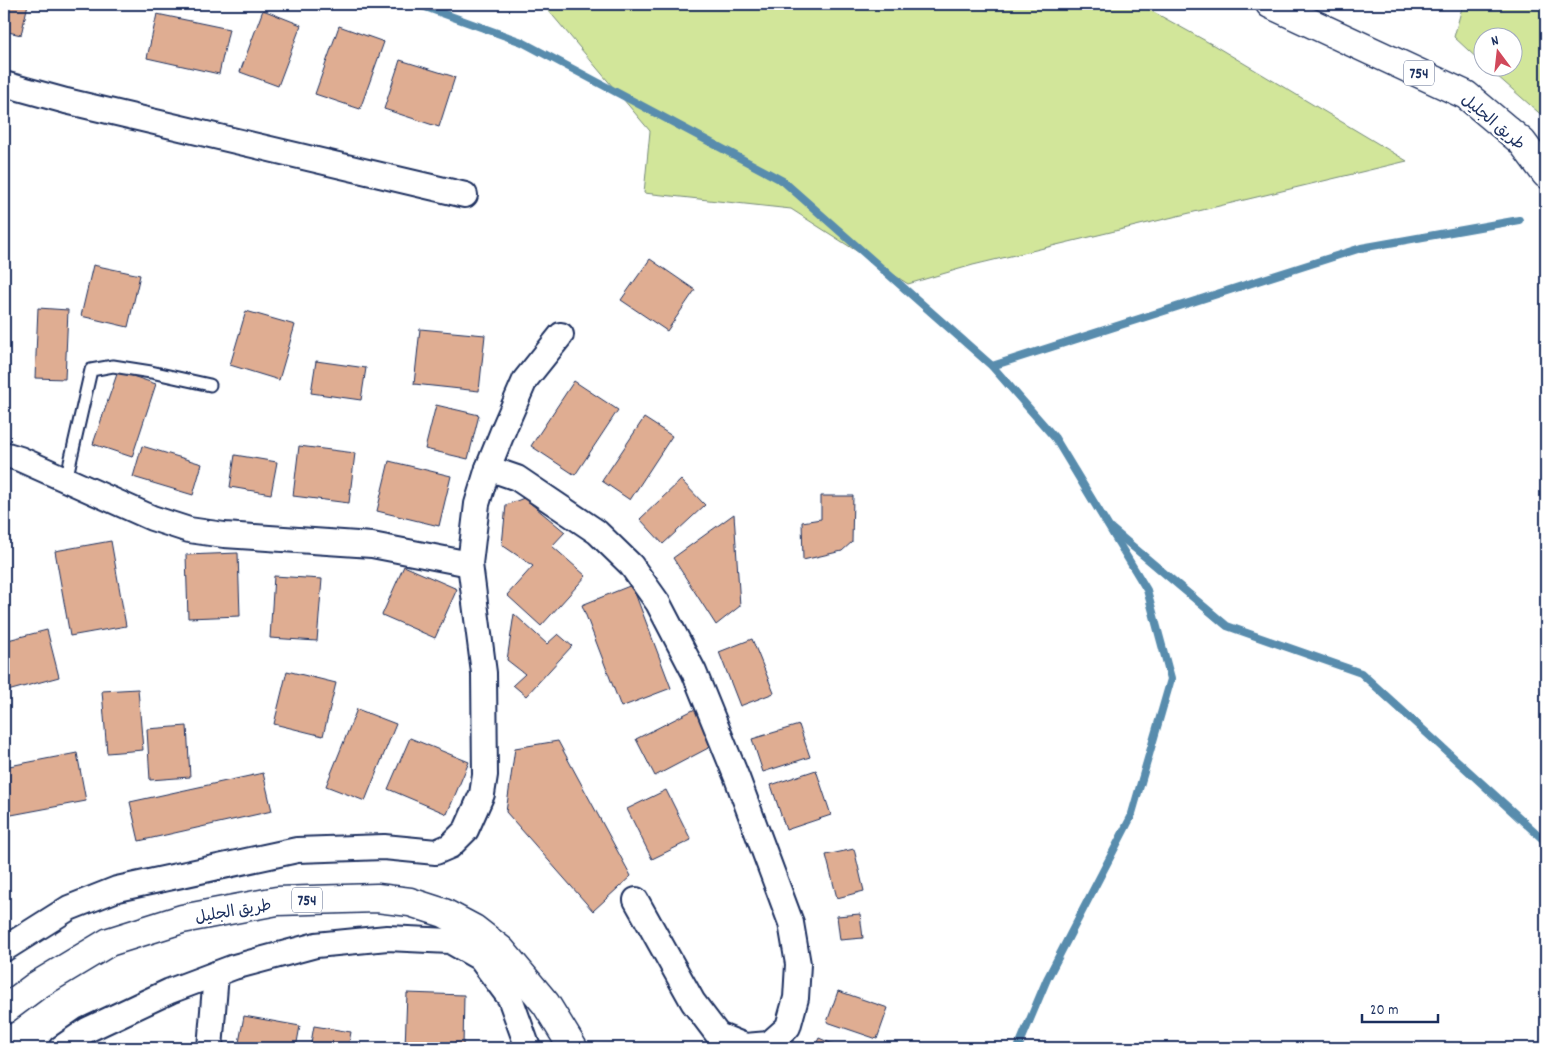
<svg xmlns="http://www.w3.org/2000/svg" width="1550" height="1052" font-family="Dekko,'Playpen Sans Arabic',sans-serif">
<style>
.green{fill:#d2e69a;stroke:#768a7c}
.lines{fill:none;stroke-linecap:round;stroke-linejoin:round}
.stream{stroke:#598cad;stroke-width:8}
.building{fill:#dfad92;stroke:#1b2f5e}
.service-casing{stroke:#1b2f5e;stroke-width:15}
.minor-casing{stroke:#1b2f5e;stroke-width:28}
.primary-casing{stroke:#1b2f5e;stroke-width:31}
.service{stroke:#fff;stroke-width:11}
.minor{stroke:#fff;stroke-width:24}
.primary{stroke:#fff;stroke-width:28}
.labels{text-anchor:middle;stroke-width:4.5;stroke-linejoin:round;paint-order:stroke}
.shield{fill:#fff;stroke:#5f6d8e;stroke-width:1}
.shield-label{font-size:15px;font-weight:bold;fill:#1b2f5e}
.street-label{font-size:16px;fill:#1b2f5e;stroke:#fff}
</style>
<rect width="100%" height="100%" fill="#fff"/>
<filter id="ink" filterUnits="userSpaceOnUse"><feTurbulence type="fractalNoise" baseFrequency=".02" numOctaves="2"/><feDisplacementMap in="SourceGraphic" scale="10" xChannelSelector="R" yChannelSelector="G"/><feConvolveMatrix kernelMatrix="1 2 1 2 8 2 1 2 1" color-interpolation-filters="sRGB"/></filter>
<g filter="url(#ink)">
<g class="green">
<path d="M543,4H1139L1215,46L1407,161L973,265L908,284L791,209L644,193L650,131Z"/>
<path d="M1463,4H1546V119L1488,68H1512V38H1482V63L1454,37Z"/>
</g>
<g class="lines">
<g class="stream">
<path d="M417,4L522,42L783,181L992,366L1055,438L1147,590L1171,679L1131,817L1047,979L1018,1048"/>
<path d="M992,366L1361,248L1519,220"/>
<path d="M1112,529L1227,626L1361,673L1546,842"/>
</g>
</g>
<g class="building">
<path d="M4,4H28L21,35L4,31Z"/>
<path d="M263,10L301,25L278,86L240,72Z"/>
<path d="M157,14L229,29L219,74L147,58Z"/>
<path d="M339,26L384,42L360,109L315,94Z"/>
<path d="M400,60L455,77L439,127L384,109Z"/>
<path d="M650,259L695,290L667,331L621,300Z"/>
<path d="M93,265L140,275L128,327L81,316Z"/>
<path d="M38,308L68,310L65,379L35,378Z"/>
<path d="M246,311L295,325L279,380L230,365Z"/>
<path d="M420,329L485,335L479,391L414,384Z"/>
<path d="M316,361L366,368L361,400L311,393Z"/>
<path d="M118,371L156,384L132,457L93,444Z"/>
<path d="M574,381L618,410L575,475L531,446Z"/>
<path d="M436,405L479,415L468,459L425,449Z"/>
<path d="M644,418L672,436L630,500L602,481Z"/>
<path d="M142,446L202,464L193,495L133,477Z"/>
<path d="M299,446L355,453L349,503L293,496Z"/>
<path d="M235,455L277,462L271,494L230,487Z"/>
<path d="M389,461L451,476L439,526L377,511Z"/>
<path d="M681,480L705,505L663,544L640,519Z"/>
<path d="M821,496H853L852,542L842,551L803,560L802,522L821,519Z"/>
<path d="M524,498L565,532L552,546L586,576L541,626L507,595L533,566L502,545L506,505Z"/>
<path d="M734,514L740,606L716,625L673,558Z"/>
<path d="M111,541L126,626L70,636L55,551Z"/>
<path d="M238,553L240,616L188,618L186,555Z"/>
<path d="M404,566L457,589L435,638L382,615Z"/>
<path d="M274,576L322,579L317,641L270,638Z"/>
<path d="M632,585L671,688L621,707L582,605Z"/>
<path d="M514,614L547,644L558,634L572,646L526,696L513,685L525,674L507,660Z"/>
<path d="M47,630L59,677L4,692V641Z"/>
<path d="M752,639L774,693L740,706L719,652Z"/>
<path d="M287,671L336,683L323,736L274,724Z"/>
<path d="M138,689L143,750L107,753L102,691Z"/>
<path d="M357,709L396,724L365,801L326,786Z"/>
<path d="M695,709L714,745L655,776L636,739Z"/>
<path d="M799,725L810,757L763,772L752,739Z"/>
<path d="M187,726L190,777L150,780L147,729Z"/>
<path d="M410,738L469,762L447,814L388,789Z"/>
<path d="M558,741L631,876L593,911L506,812L515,748Z"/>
<path d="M77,753L86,801L6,816L4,803V767Z"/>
<path d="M816,770L831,815L786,830L771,785Z"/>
<path d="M263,773L272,811L139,841L130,802Z"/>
<path d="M666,790L691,840L652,859L627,809Z"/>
<path d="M854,849L864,891L837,898L826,855Z"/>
<path d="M860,914L863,938L840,940L837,916Z"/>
<path d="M838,991L888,1008L877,1039L827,1022Z"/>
<path d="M407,993L464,995L463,1048H405Z"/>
<path d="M244,1016L300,1026L296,1048H238Z"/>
<path d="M314,1026L351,1032L348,1048H310Z"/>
<path d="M819,1038L842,1048H814Z"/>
</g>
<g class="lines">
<g class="service-casing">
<path id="service" d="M66,480L91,370L113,366L151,372L210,385"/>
</g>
<g class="minor-casing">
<g id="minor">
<path d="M4,84L66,101L465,195"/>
<path d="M4,454L20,459L152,518L189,530L224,535L372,545L470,564"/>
<path d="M488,468L517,478L597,532L631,565L658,603L694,672L737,778L791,923L798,964L796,998L788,1027L769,1044L745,1046L718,1035L693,1002L636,900"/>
<path d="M4,949L69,908L117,889L297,850L384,847L436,852L450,846L466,830L482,794L485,775L484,673L470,564L477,504L488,468L505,426L525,380L561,335"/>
<path d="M61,1048L87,1030L170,991L234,967L316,945L387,938L450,941L480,958L510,998L528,1048"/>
<path d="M210,1048L216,974"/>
</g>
</g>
<g class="primary-casing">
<g id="primary">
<path d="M1270,4L1466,95L1522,142L1546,174"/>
<path d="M4,1010L36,986L109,942L182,919L277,901L377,898L410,902L444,913L474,929L501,950L546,1004L573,1048"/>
</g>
</g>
<use href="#service" class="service"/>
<use href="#minor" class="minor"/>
<use href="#primary" class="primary"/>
</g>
</g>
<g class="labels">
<g class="shield">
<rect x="1404" y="60.5" width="30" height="25" rx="4"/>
<rect x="292" y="887.5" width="30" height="25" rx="4"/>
</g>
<g class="shield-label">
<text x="1419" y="78">754</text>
<text x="307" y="905">754</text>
</g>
<g class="street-label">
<text transform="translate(1494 121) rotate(40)" y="6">طريق الجليل</text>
<text transform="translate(233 910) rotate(-10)" y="6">طريق الجليل</text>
</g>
</g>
<rect width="1550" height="1052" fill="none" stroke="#fff" stroke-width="20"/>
<rect x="10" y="10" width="1530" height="1032" fill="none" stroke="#1b2f5e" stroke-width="2" filter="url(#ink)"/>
<g transform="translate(1498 52) rotate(345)"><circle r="24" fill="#ffffff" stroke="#a4acbf"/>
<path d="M0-4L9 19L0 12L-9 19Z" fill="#d1495b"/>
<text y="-8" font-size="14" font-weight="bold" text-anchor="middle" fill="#1b2f5e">N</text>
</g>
<path d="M1362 1014v8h76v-8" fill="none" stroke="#1b2f5e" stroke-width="2.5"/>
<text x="1370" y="1014" font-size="15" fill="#1b2f5e" stroke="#ffffff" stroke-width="4" paint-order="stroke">20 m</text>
</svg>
